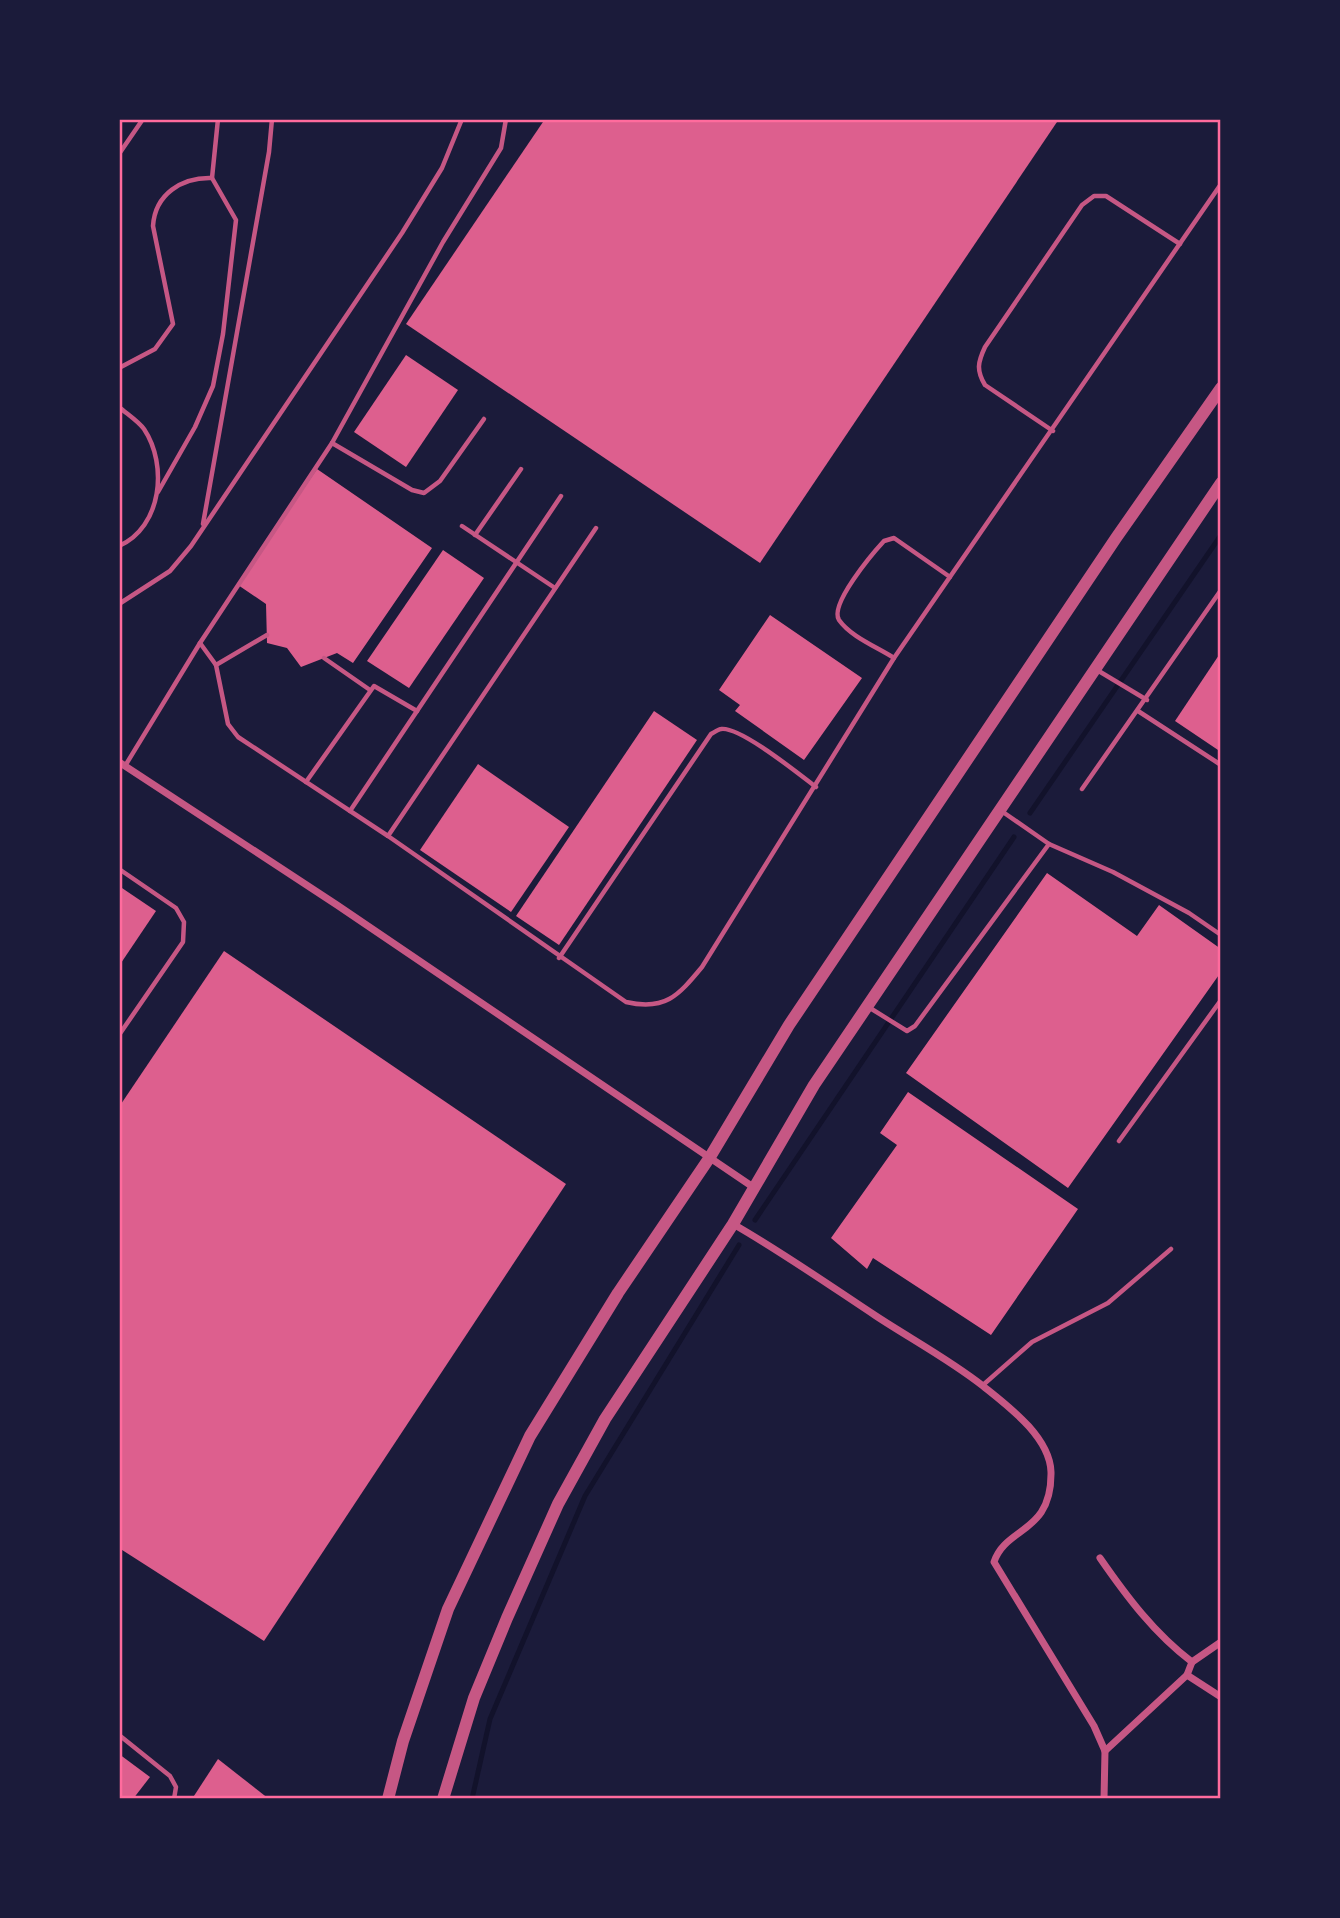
<svg xmlns="http://www.w3.org/2000/svg" width="1340" height="1918" font-family="'PT Sans Narrow',sans-serif">
<style>
.lines{fill:none;stroke-linecap:round;stroke-linejoin:round}
.stream{stroke:#12122b;stroke-width:5}
.building{fill:#dd5f8e}
.service{stroke:#c65784;stroke-width:4.5}
.minor{stroke:#c65784;stroke-width:7}
.tertiary{stroke:#c65784;stroke-width:12}
.neatline{fill:none;stroke:#ff6b9d;stroke-width:2.5}
</style>
<rect width="100%" height="100%" fill="#1b1b3a"/>
<g class="lines">
<g class="stream">
<path d="M1030,813L1221,535"/>
<path d="M755,1220L1014,837"/>
<path d="M472,1799L490,1719L585,1496L739,1245"/>
</g>
</g>
<g class="building">
<path d="M545,119H1059L760,563L406,324Z"/>
<path d="M406,355L458,390L406,467L354,432Z"/>
<path d="M317,469L432,548L353,663L337,653L301,667L287,648L267,643L266,604L238,585Z"/>
<path d="M443,550L484,578L409,688L367,661Z"/>
<path d="M770,615L862,678L804,760L735,711L740,705L719,690Z"/>
<path d="M1221,652V752L1175,721Z"/>
<path d="M654,711L697,740L559,945L516,916Z"/>
<path d="M478,764L569,827L511,912L420,850Z"/>
<path d="M1047,873L1137,936L1159,905L1221,949V972L1068,1188L906,1073Z"/>
<path d="M119,886L156,911L119,966Z"/>
<path d="M224,951L566,1184L264,1641L119,1548V1107Z"/>
<path d="M908,1092L1078,1209L991,1335L873,1258L867,1269L831,1238L897,1145L880,1133Z"/>
<path d="M119,1754L150,1777L133,1799H119Z"/>
<path d="M218,1759L269,1799H192Z"/>
</g>
<g class="lines">
<g class="service">
<path d="M119,154L143,119"/>
<path d="M119,368L155,349L173,324L153,226C155,194 182,177 212,178L218,119"/>
<path d="M119,407C127,414 138,421 144,429C168,465 162,527 119,546"/>
<path d="M1053,431L985,385C976,370 978,362 985,347L1082,205L1094,196H1106L1180,244"/>
<path d="M332,443L412,490L424,493L440,481L484,419"/>
<path d="M158,492L195,427L213,386L223,334L236,220L212,178"/>
<path d="M203,524L269,152L272,119"/>
<path d="M462,526L555,588"/>
<path d="M475,535L521,469"/>
<path d="M119,604L170,571L191,546L402,233L442,168L462,119"/>
<path d="M200,643L216,665L228,724L238,737L388,836L626,1002C665,1011 678,996 702,967L894,658L1221,184"/>
<path d="M324,658L370,690"/>
<path d="M894,658C877,647 851,637 839,620C829,605 872,554 884,541L894,538L950,577"/>
<path d="M216,665L267,635"/>
<path d="M1097,670L1147,700"/>
<path d="M1138,711L1221,765"/>
<path d="M125,766L200,643L332,443L443,242L501,148L506,119"/>
<path d="M306,782L374,686L417,711"/>
<path d="M1082,789L1221,590"/>
<path d="M1000,810L1049,844L1113,872L1189,913L1221,935"/>
<path d="M350,811L561,496"/>
<path d="M388,836L596,528"/>
<path d="M119,869L176,908L184,922L183,942L119,1035"/>
<path d="M559,958L711,734C713,733 719,729 721,729C740,726 800,775 816,787"/>
<path d="M870,1008L907,1031L915,1026L1049,844"/>
<path d="M1119,1141L1221,1000"/>
<path d="M983,1385L1032,1342L1108,1303L1171,1249"/>
<path d="M119,1735L170,1776L176,1787L174,1799"/>
</g>
<g class="minor">
<path d="M119,762L337,905L753,1187"/>
<path d="M733,1224C782,1252 829,1285 876,1316C911,1339 950,1360 983,1386C1008,1406 1050,1437 1051,1472C1052,1534 1006,1526 994,1562L1094,1726L1105,1751L1104,1799"/>
<path d="M1100,1558C1127,1597 1154,1633 1192,1662L1187,1675L1105,1751"/>
<path d="M1192,1662L1221,1642"/>
<path d="M1187,1675L1221,1697"/>
</g>
<g class="tertiary">
<path d="M388,1799L403,1741L448,1609L530,1436L618,1293L710,1157L789,1025L1116,538L1221,388"/>
<path d="M443,1799L474,1698L507,1618L558,1504L605,1419L733,1224L814,1085L1221,483"/>
</g>
</g>
<rect width="1340" height="1918" fill="none" stroke="#1b1b3a" stroke-width="242"/>
<rect x="121" y="121" width="1098" height="1676" class="neatline"/>
</svg>
